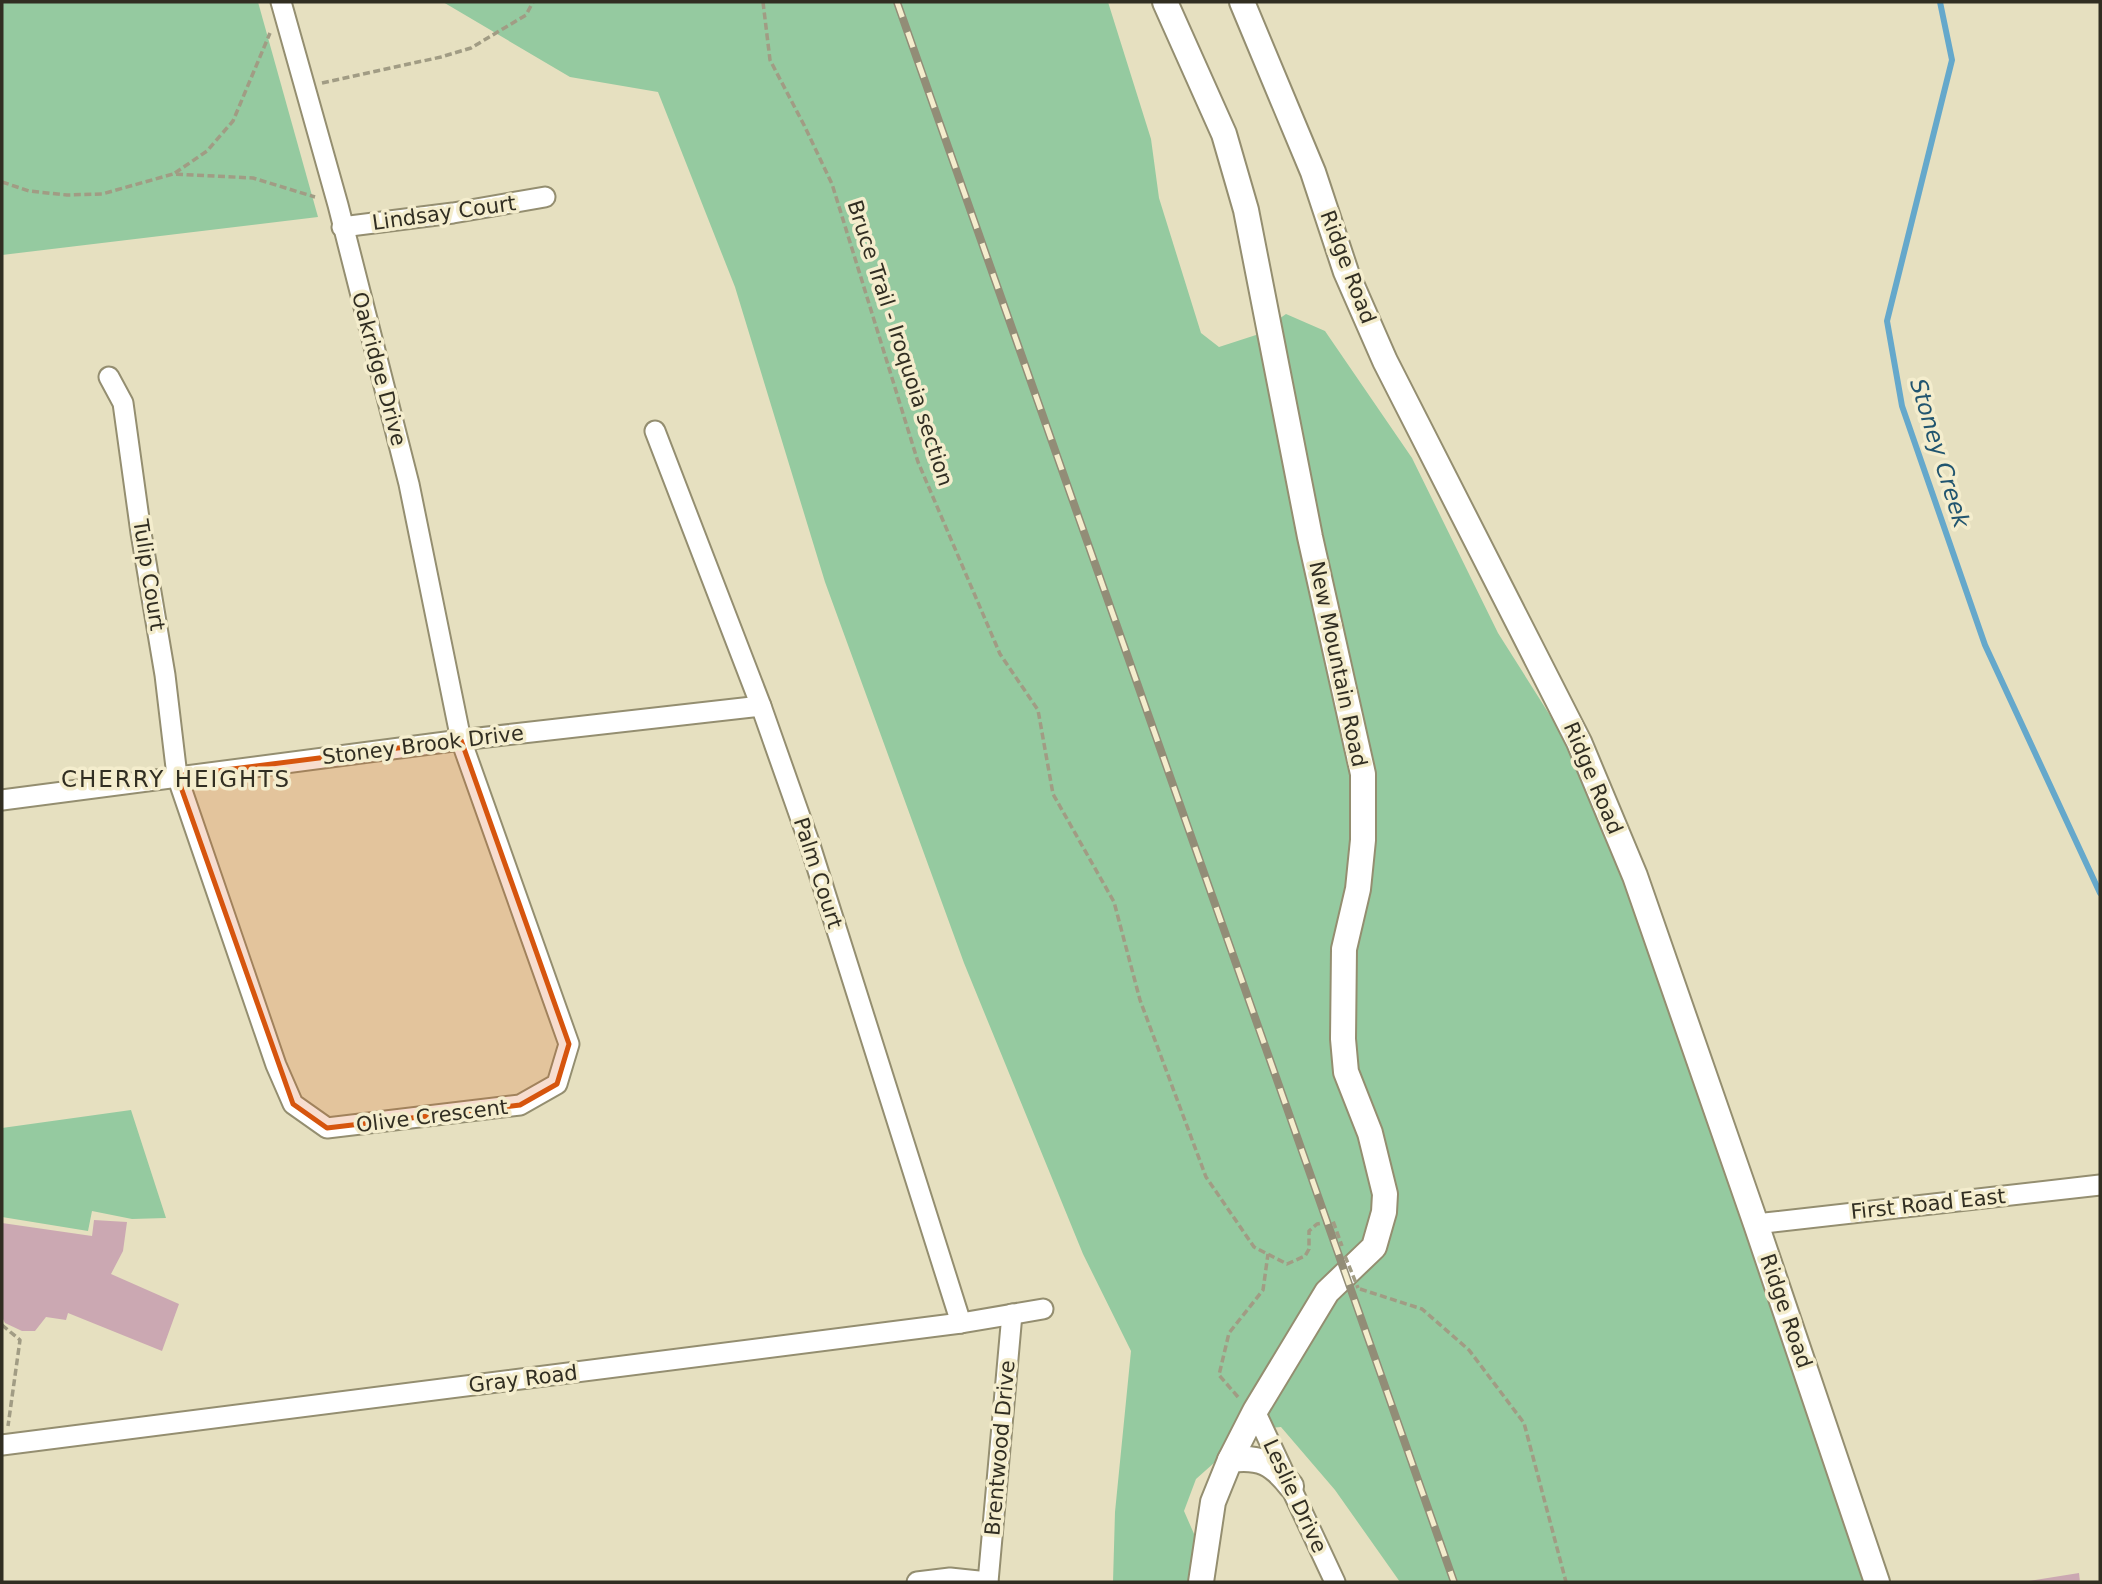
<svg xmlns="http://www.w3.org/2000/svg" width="2102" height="1584" font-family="'DejaVu Sans',sans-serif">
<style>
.green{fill:#95caa0}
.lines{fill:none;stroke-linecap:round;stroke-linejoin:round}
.stream{stroke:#65a8cb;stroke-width:6}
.building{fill:#cba8b2}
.minor-casing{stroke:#948e70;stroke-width:23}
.major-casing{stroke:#948e70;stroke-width:28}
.path{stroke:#a19c84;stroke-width:3.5;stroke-dasharray:7 3.5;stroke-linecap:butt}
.minor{stroke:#fff;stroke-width:19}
.major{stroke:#fff;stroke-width:24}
.rail-casing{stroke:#928d77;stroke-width:8}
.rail{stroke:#f4edcd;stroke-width:5;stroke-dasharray:16;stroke-linecap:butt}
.path-bridge{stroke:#a19c84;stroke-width:3.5;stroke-dasharray:7 3.5;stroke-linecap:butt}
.marked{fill:#d6550e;fill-opacity:0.2;stroke:#d6550e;stroke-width:5;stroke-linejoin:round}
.labels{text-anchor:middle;stroke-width:7;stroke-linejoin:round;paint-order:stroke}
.street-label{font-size:21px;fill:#312e22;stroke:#f4edcd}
.water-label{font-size:23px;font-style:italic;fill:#21556f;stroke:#f4edcd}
.neighbourhood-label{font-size:23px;letter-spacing:2px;fill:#312e22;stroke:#f4edcd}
</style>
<rect width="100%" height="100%" fill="#e6e0c0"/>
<g class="green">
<path d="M2,2H258L318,217L2,255Z"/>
<path d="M443,2H1108L1151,139L1159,198L1201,333L1219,347L1256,335L1286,314L1325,331L1412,458L1498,633L1613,815L1872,1582H1400L1335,1490L1281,1427L1251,1430L1196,1479L1184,1511L1215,1582H1113L1115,1512L1131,1351L1083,1254L964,963L825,582L735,287L658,92L570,77Z"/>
<path d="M131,1110L166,1218L132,1219L92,1211L88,1231L2,1217V1128Z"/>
</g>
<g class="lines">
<path class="stream" d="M1940,2L1952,60L1887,321L1902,406L1985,645L2100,893"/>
</g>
<g class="building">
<path d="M94,1220L127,1222L123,1251L111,1274L179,1304L162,1351L68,1313L66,1320L46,1317L35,1331H22L5,1323L2,1317V1223L92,1236Z"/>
<path d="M2079,1573L2080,1582H2029V1581Z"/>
</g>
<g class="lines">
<g class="minor-casing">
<g id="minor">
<path d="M342,227L453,213L545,197"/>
<path d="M109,377L123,403L141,533L165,675L177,776L276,1065L293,1104L327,1128L520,1105L557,1084L569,1044L461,740L409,484L338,205L281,2"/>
<path d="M655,431L761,706L809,842L961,1323"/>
<path d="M2,800L461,740L761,706"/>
<path d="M1756,1224L2100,1185"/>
<path d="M1255,1411L1335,1582"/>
<path d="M2,1445L961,1323L1043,1309"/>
<path d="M917,1582L950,1578L988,1582"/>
<path d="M988,1582L1012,1314"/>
</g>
</g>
<g class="major-casing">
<g id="major">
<path d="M1165,2L1224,134L1246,210L1310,537L1363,774V840L1358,889L1344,949L1343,1039L1346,1072L1370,1133L1385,1194L1384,1212L1374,1247L1327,1292L1255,1411L1230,1460L1213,1502L1201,1582"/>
<path d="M1242,2L1313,172L1346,272L1385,361L1579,742L1635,876L1756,1224L1877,1582"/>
<path d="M1230,1460C1260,1456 1273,1463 1291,1486"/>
</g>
</g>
<g class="path">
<path d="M763,2L770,60L804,125L832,184L918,462L1000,654L1038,710L1053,794L1114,902L1140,1000L1206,1177L1254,1247L1287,1264L1305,1256L1309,1249V1231L1317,1224L1333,1221L1342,1246"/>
<path d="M322,83L441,57L471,48L526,15L533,2"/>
<path d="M175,173L207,151L233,121L270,33"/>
<path d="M2,182L29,191L67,195L102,194L173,174L253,178L315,197"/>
<path d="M1360,1289L1422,1309L1469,1350L1524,1423L1566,1582"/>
<path d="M2,1325L20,1340L8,1426"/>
<path d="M1238,1397L1219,1375L1229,1333L1263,1290L1268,1254"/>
</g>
<use href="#minor" class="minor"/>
<use href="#major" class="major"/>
<g class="rail-casing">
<path id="rail" d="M897,2L1454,1582"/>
</g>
<use href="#rail" class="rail"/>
<path class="path-bridge" d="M1345,1256L1358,1288"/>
</g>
<path class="marked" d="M461,740L569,1044L557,1084L520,1105L327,1128L293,1104L177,776Z"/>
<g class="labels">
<g class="street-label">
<text transform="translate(444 213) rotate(-8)" y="7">Lindsay Court</text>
<text transform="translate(1348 267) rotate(69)" y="7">Ridge Road</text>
<text transform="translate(900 343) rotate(72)" y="7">Bruce Trail - Iroquoia section</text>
<text transform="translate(379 369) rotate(75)" y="7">Oakridge Drive</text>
<text transform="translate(149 575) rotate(81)" y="7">Tulip Court</text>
<text transform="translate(1338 664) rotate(78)" y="7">New Mountain Road</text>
<text transform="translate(423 745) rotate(-7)" y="7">Stoney Brook Drive</text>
<text transform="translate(1593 778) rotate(67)" y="7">Ridge Road</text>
<text transform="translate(818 873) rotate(72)" y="7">Palm Court</text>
<text transform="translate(432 1116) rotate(-7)" y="7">Olive Crescent</text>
<text transform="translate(1928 1204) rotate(-6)" y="7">First Road East</text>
<text transform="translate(1786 1311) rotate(71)" y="7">Ridge Road</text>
<text transform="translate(523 1379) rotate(-7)" y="7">Gray Road</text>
<text transform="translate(1000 1448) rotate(-85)" y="7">Brentwood Drive</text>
<text transform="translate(1295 1496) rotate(65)" y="7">Leslie Drive</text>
</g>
<g class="water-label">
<text transform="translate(1940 453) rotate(73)" y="8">Stoney Creek</text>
</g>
<g class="neighbourhood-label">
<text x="176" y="787">CHERRY HEIGHTS</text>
</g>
</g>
<rect width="2102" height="1584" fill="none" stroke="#312e22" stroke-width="7"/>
</svg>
